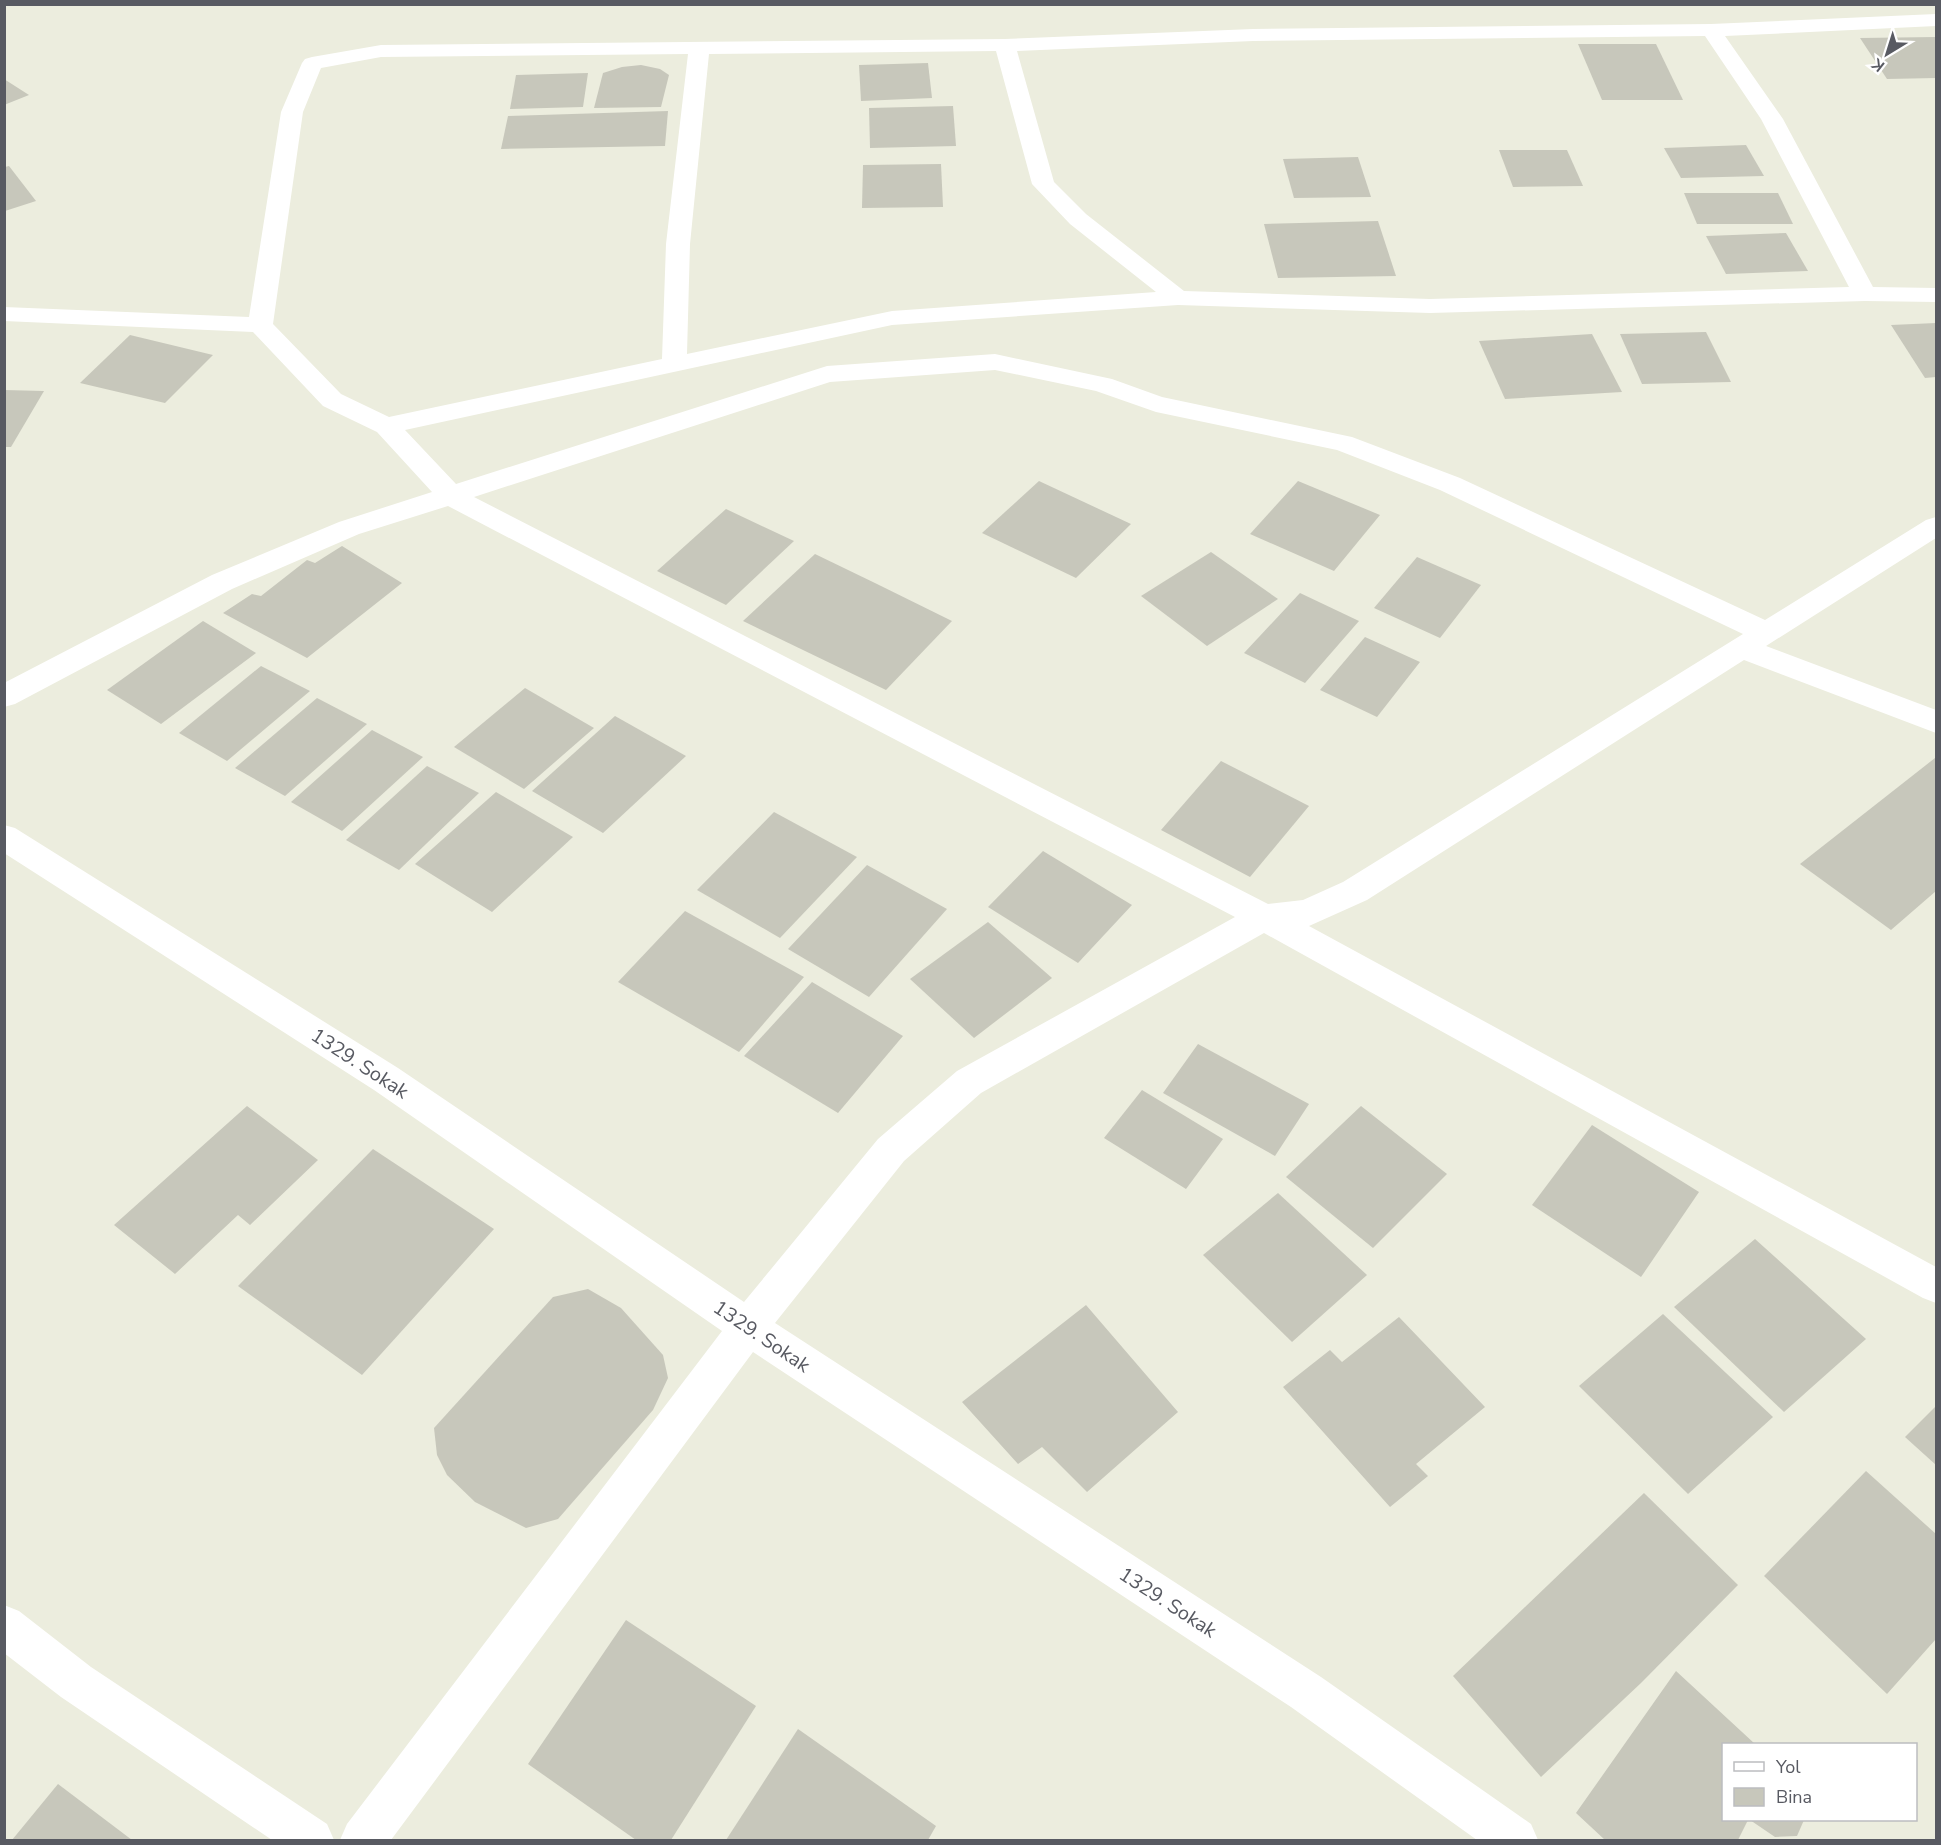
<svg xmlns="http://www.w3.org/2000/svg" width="1941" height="1845" font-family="'Nunito Sans',sans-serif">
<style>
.building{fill:#c7c7bb}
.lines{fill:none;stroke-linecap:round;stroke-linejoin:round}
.minor{fill:#fff;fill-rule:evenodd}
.labels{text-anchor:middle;stroke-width:4.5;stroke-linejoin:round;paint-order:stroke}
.street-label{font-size:20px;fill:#585a62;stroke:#fff}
</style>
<rect width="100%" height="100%" fill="#ecedde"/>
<g class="building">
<path d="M1936,37V78L1887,79L1860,38Z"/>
<path d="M1578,44H1656L1683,100H1602Z"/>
<path d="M928,63L932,98L861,101L859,65Z"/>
<path d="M641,65L660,69L669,75L661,107L594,108L603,73L622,67Z"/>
<path d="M588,73L583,107L510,109L516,75Z"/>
<path d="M4,79L29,95L4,105Z"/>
<path d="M953,106L956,146L870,148L869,108Z"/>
<path d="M668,111L665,146L501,149L508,116Z"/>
<path d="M1746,145L1764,176L1681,178L1664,148Z"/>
<path d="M1499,150H1567L1583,186L1513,187Z"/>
<path d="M1358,157L1371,197L1294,198L1283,159Z"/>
<path d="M941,164L943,207L862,208L863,165Z"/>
<path d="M9,166L36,201L5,211V167Z"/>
<path d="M1684,193H1778L1793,224H1697Z"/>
<path d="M1378,221L1396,276L1278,278L1264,224Z"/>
<path d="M1786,233L1808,271L1726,274L1706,236Z"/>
<path d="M1936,323V377L1925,378L1891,325Z"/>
<path d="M1706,332L1731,382L1642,384L1620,334Z"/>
<path d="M1592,334L1622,392L1505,399L1479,341Z"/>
<path d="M130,335L213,355L165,403L80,383Z"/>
<path d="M4,390L44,391L11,447H4Z"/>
<path d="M1039,481L1131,524L1076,578L982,533Z"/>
<path d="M1298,481L1380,515L1334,571L1250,534Z"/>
<path d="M726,509L794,541L726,605L657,571Z"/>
<path d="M342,546L402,583L307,658L223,613L252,594L261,596L307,560L315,563Z"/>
<path d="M1211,552L1278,599L1207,646L1141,596Z"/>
<path d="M815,554L877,584L952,621L886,690L743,621Z"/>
<path d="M1417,557L1481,585L1440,638L1374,608Z"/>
<path d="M1300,593L1359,621L1305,683L1244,653Z"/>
<path d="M203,621L256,653L161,724L107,690Z"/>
<path d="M1365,637L1420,662L1377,717L1320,690Z"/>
<path d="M261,666L310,691L227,761L179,733Z"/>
<path d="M525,688L594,728L524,789L454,747Z"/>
<path d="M317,698L367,724L285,796L235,768Z"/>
<path d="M615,716L686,756L603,833L532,791Z"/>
<path d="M372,730L423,757L342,831L291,802Z"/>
<path d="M1935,758L1936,759V891L1891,930L1800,864Z"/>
<path d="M1221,761L1309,806L1250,877L1161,830Z"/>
<path d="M427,766L479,793L399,870L346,840Z"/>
<path d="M496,792L573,837L492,912L415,864Z"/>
<path d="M774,812L857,857L780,938L697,890Z"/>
<path d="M1043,851L1132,905L1078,963L988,907Z"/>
<path d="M867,865L947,909L869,997L788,949Z"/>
<path d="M685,911L804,977L739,1052L618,982Z"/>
<path d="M988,922L1052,978L974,1038L910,979Z"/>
<path d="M812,982L903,1036L838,1113L744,1056Z"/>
<path d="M1198,1044L1309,1104L1275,1156L1163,1093Z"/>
<path d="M1142,1090L1223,1139L1186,1189L1104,1138Z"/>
<path d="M247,1106L318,1160L250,1225L238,1215L175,1274L114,1225Z"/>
<path d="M1361,1106L1447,1174L1373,1248L1286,1177Z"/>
<path d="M1592,1125L1699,1192L1641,1277L1532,1205Z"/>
<path d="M373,1149L494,1229L362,1375L238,1286Z"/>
<path d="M1278,1193L1367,1275L1292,1342L1203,1255Z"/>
<path d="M1755,1239L1866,1339L1784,1412L1674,1307Z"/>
<path d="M588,1289L621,1308L663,1355L668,1378L653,1410L558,1519L526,1528L475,1502L447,1475L437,1455L434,1428L553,1297Z"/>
<path d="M1086,1305L1178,1412L1087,1492L1042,1447L1018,1464L962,1402Z"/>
<path d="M1663,1314L1773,1417L1688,1494L1579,1386Z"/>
<path d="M1399,1317L1485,1407L1416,1464L1428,1476L1390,1507L1283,1387L1330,1350L1342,1362Z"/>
<path d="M1936,1406V1465L1905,1437Z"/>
<path d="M1866,1471L1936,1534V1639L1887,1694L1764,1576Z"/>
<path d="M1644,1493L1738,1585L1641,1683L1541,1777L1453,1676Z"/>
<path d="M626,1620L756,1706L671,1840H636L528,1764Z"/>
<path d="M1676,1671L1755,1744H1724V1820H1748L1738,1840H1605L1576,1813Z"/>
<path d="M798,1729L936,1826L928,1840H726Z"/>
<path d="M58,1784L132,1840H12Z"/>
<path d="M1750,1820H1804L1797,1836L1775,1837Z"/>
</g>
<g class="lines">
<g class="minor">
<path d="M1936,14V26L1725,36L1783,119L1873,287L1936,288V302L1865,301L1430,313L1178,305L892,325L405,430L456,484L827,366L995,354L1112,379L1162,397L1352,437L1460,478L1765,620L1926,520L1936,517V538L1766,646L1936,710V733L1744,660L1367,900L1309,926L1936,1267V1303L1923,1298L1264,933L981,1093L904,1161L775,1323L1321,1677L1531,1824L1538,1840H1477L1291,1707L753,1352L391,1840H340L347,1824L722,1331L374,1090L4,853V825L15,828L398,1068L744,1302L878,1139L957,1071L1235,917L448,506L359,534L232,589L15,704L4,707V683L212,575L339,522L432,492L377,432L323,406L253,332L4,321V307L249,317L281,112L302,63L305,59L312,57L381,45L1005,39L1253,29L1711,24ZM1705,36L1761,119L1849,287L1430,299L1184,291L1086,214L1054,182L1017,51L1253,41ZM996,51L1032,184L1070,224L1156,292L892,311L687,354L690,244L709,54ZM688,54L666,244L662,359L389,417L341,394L273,324L303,112L321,68L381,57ZM995,370L1096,391L1156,412L1337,450L1440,490L1743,634L1343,882L1303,900L1268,904L474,497L830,382Z"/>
<path d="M4,1605L19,1611L91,1667L327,1824L334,1840H272L61,1697L4,1653Z"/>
</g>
</g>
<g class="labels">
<g class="street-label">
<text transform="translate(360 1063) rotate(33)" y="7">1329. Sokak</text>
<text transform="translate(762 1336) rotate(34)" y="7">1329. Sokak</text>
<text transform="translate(1168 1602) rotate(33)" y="7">1329. Sokak</text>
</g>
</g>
<rect width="1941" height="1845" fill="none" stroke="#585a62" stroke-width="12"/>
<rect x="1722" y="1743" width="195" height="78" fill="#ffffff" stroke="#bcbdc0" stroke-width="1.5"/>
<rect x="1734" y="1762" width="30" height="9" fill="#ffffff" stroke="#bcbdc0" stroke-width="1.5"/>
<text x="1776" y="1773" font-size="18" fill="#585a62">Yol</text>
<rect x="1734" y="1788" width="30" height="18" fill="#c7c7bb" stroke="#bcbdc0" stroke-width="1.5"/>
<text x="1776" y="1803" font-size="18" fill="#585a62">Bina</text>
<g transform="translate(1887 54) rotate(218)" stroke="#ffffff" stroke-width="4.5" paint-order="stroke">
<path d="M0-4.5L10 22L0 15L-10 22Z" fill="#585a62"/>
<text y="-9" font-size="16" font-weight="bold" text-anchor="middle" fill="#585a62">K</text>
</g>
</svg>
